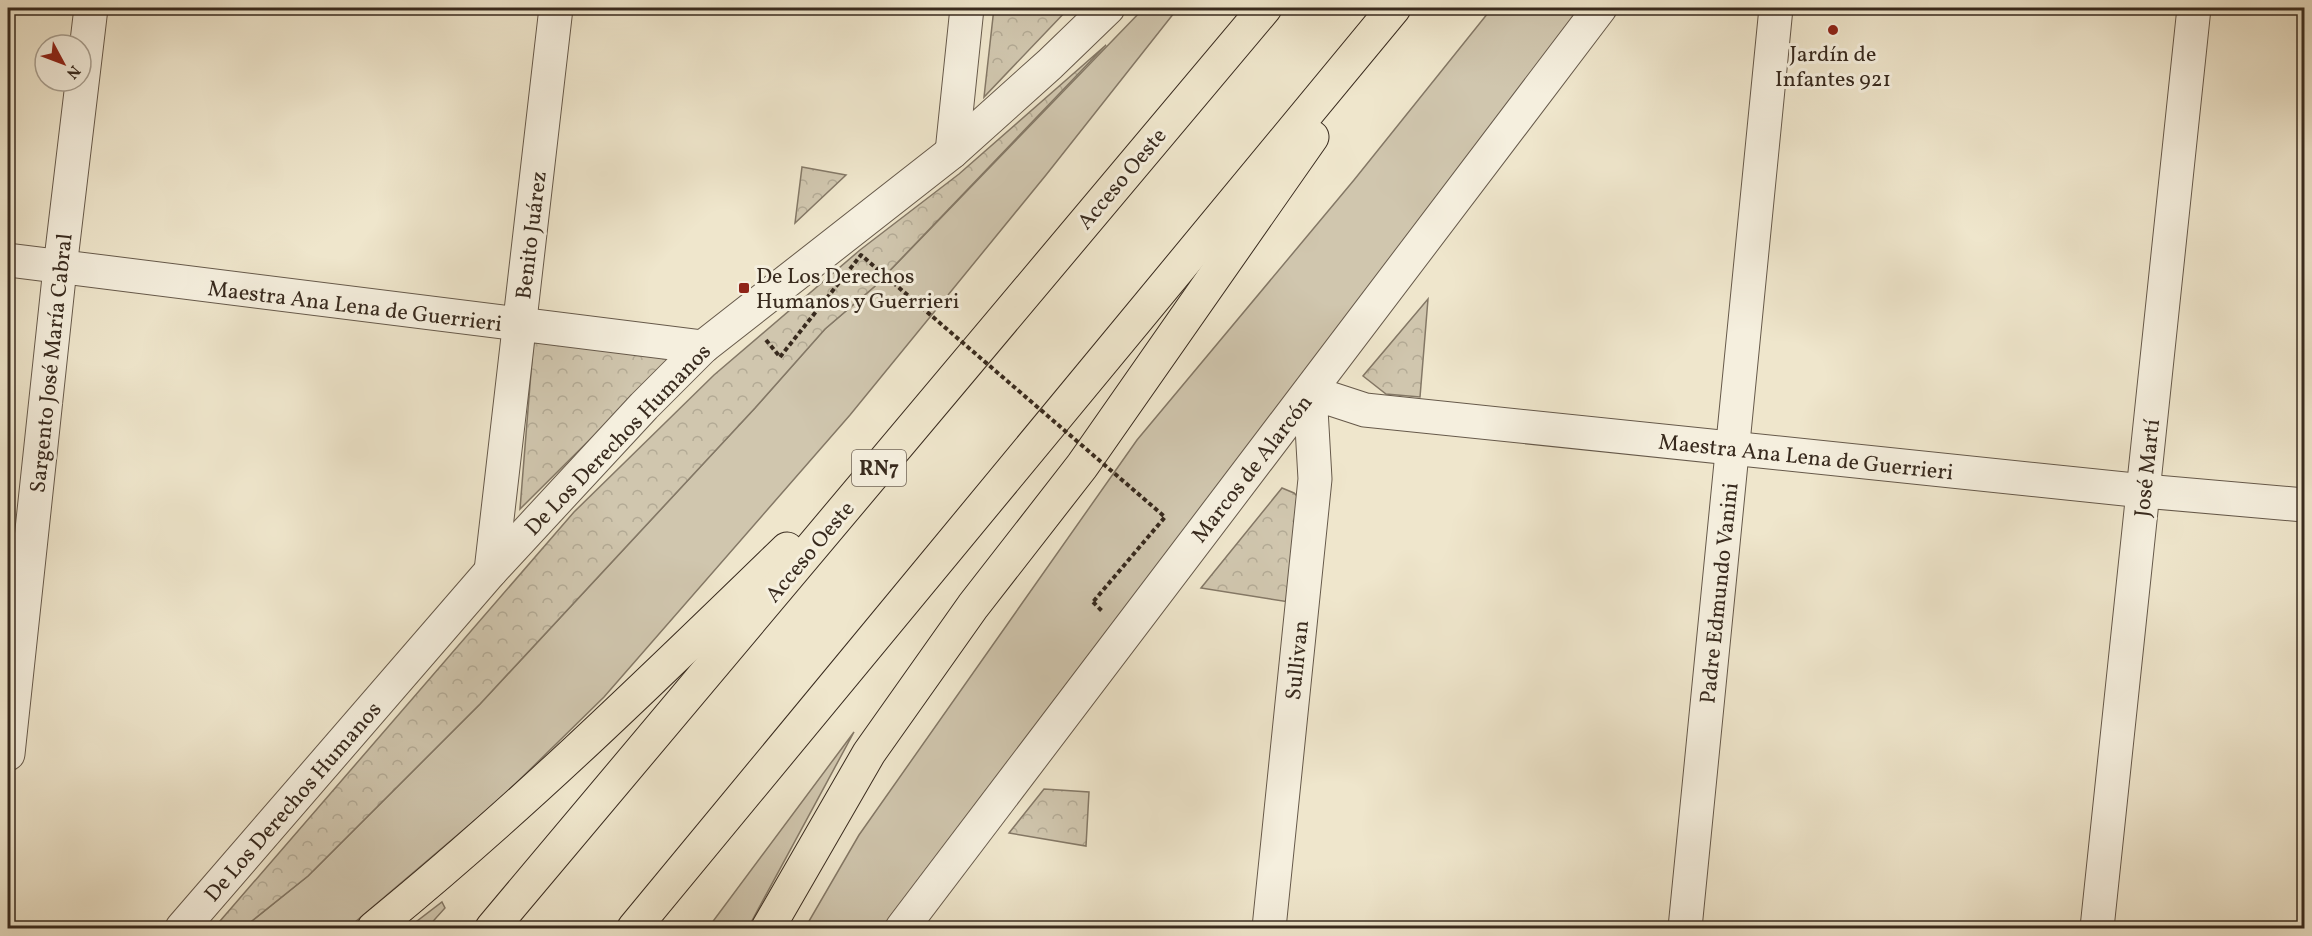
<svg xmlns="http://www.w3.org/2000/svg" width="2312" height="936" font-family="Vollkorn,serif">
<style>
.green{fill:#d0c6ae;stroke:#847866;stroke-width:1.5}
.park{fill:url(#park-crowns);stroke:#847866;stroke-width:1.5}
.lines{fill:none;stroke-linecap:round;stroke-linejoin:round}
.minor-casing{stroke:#66594a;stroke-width:35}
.tertiary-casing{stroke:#66594a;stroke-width:35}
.motorway-casing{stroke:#382a1e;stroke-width:35}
.path{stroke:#382a1e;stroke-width:4;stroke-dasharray:4.5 3;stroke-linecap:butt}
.minor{stroke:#f5efde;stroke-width:33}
.tertiary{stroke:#f5efde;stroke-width:33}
.motorway{stroke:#efe6cc;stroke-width:33}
.path-bridge{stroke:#382a1e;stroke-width:4;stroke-dasharray:4.5 3;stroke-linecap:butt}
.poi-dot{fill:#8f2418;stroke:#f5efde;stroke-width:2}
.labels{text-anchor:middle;stroke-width:6;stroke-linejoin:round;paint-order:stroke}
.shield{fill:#f5efde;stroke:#716558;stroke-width:1.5}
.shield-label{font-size:21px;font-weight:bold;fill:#382a1e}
.poi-label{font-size:22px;fill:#382a1e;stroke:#f5efde}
.street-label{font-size:22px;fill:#382a1e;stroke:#f5efde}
</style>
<defs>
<pattern id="park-crowns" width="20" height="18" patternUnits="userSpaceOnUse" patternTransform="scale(1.5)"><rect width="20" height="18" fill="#d0c6ae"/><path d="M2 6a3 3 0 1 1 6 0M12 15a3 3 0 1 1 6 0" fill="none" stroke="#b3aa95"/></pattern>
</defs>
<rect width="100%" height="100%" fill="#efe6cc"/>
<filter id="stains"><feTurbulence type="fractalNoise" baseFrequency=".00333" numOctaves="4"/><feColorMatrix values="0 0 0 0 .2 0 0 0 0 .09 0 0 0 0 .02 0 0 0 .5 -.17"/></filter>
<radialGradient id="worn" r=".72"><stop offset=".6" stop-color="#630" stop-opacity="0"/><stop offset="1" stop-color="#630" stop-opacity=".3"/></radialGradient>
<g class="green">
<path d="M1144,8H1178L1046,175L850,415L604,697L501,798L348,928H243L308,876L480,704L755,408L825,329L874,287Z"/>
<path d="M1492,8H1586L1083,666L885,928H805L859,835L1137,440L1354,180Z"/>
<path d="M854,732L748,928H708Z"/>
<path d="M442,902L445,908L427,928H408Z"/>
</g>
<g class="park">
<path d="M994,8H1069L984,97Z"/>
<path d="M1106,45L874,287L825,329L755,408L480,704L308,876L243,928H214L574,512L714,375L860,250L959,174Z"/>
<path d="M802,167L846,175L795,223Z"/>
<path d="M1428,299L1420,397L1386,394L1363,376Z"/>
<path d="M534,335L684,346L520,509Z"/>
<path d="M1282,488L1294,493L1300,499L1289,602L1201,588Z"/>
<path d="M1044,789L1089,792L1086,846L1009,833Z"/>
</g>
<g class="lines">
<g class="minor-casing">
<g id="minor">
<path d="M952,152L967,8"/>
<path d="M8,260L703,347"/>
<path d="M491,571L556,8"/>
<path d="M8,754L60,268L91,8"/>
<path d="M182,928L491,571L644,406L703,347L952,152L1050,64L1108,8"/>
<path d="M1269,928L1315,479L1310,392L1365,410L2144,491L2304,505"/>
<path d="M1685,928L1776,8"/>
<path d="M2097,928L2194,8"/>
</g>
</g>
<g class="tertiary-casing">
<path id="tertiary" d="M902,928L1600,8"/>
</g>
<g class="motorway-casing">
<g id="motorway">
<path d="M374,928C519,810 653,679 787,549"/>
<path d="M492,928L1265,8"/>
<path d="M634,928L1394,8"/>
<path d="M768,928L869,753L973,606L1082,466L1312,137"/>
</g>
</g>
<g class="path">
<path d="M766,340L780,357"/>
<path d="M1093,602L1102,611"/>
</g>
<use href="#minor" class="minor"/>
<use href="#tertiary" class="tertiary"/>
<use href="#motorway" class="motorway"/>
<path class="path-bridge" d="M780,357L861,255L1165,517L1093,602"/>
</g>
<g class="poi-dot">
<circle cx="1833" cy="30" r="6"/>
<rect x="738" y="282" width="12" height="12" rx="3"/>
</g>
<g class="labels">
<rect class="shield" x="852" y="450" width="54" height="36" rx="4.5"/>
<g class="shield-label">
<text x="879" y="475">RN7</text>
</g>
<g class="poi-label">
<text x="1833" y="61">Jardín de<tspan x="1833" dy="25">Infantes 921</tspan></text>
<text x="756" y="283" text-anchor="start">De Los Derechos<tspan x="756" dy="25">Humanos y Guerrieri</tspan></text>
</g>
<g class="street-label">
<text transform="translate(1121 178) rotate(-50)" y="8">Acceso Oeste</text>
<text transform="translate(530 235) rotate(-83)" y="8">Benito Juárez</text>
<text transform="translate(355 305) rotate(7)" y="8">Maestra Ana Lena de Guerrieri</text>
<text transform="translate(50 363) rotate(-84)" y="8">Sargento José María Cabral</text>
<text transform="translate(617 439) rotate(-46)" y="8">De Los Derechos Humanos</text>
<text transform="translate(1806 456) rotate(6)" y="8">Maestra Ana Lena de Guerrieri</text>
<text transform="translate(1251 468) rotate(-52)" y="8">Marcos de Alarcón</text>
<text transform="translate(2146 468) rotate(-84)" y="8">José Martí</text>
<text transform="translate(809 551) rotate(-50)" y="8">Acceso Oeste</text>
<text transform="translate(1718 593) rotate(-84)" y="8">Padre Edmundo Vanini</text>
<text transform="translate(1296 660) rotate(-84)" y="8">Sullivan</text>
<text transform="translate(292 801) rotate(-49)" y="8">De Los Derechos Humanos</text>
</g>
</g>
<rect width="2312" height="936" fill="none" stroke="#efe6cc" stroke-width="30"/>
<rect x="9" y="9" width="2294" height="918" fill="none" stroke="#382a1e" stroke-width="3"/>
<rect x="15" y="15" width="2282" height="906" fill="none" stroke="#382a1e" stroke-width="1.5"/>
<g transform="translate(63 63) rotate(131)"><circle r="28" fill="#f5efde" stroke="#a9a091" stroke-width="1.5"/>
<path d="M0-4.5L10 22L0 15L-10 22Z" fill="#8f2418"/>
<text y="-9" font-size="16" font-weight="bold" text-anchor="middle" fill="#382a1e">N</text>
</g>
<rect width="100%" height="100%" filter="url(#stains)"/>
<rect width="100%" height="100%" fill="url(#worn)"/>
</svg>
